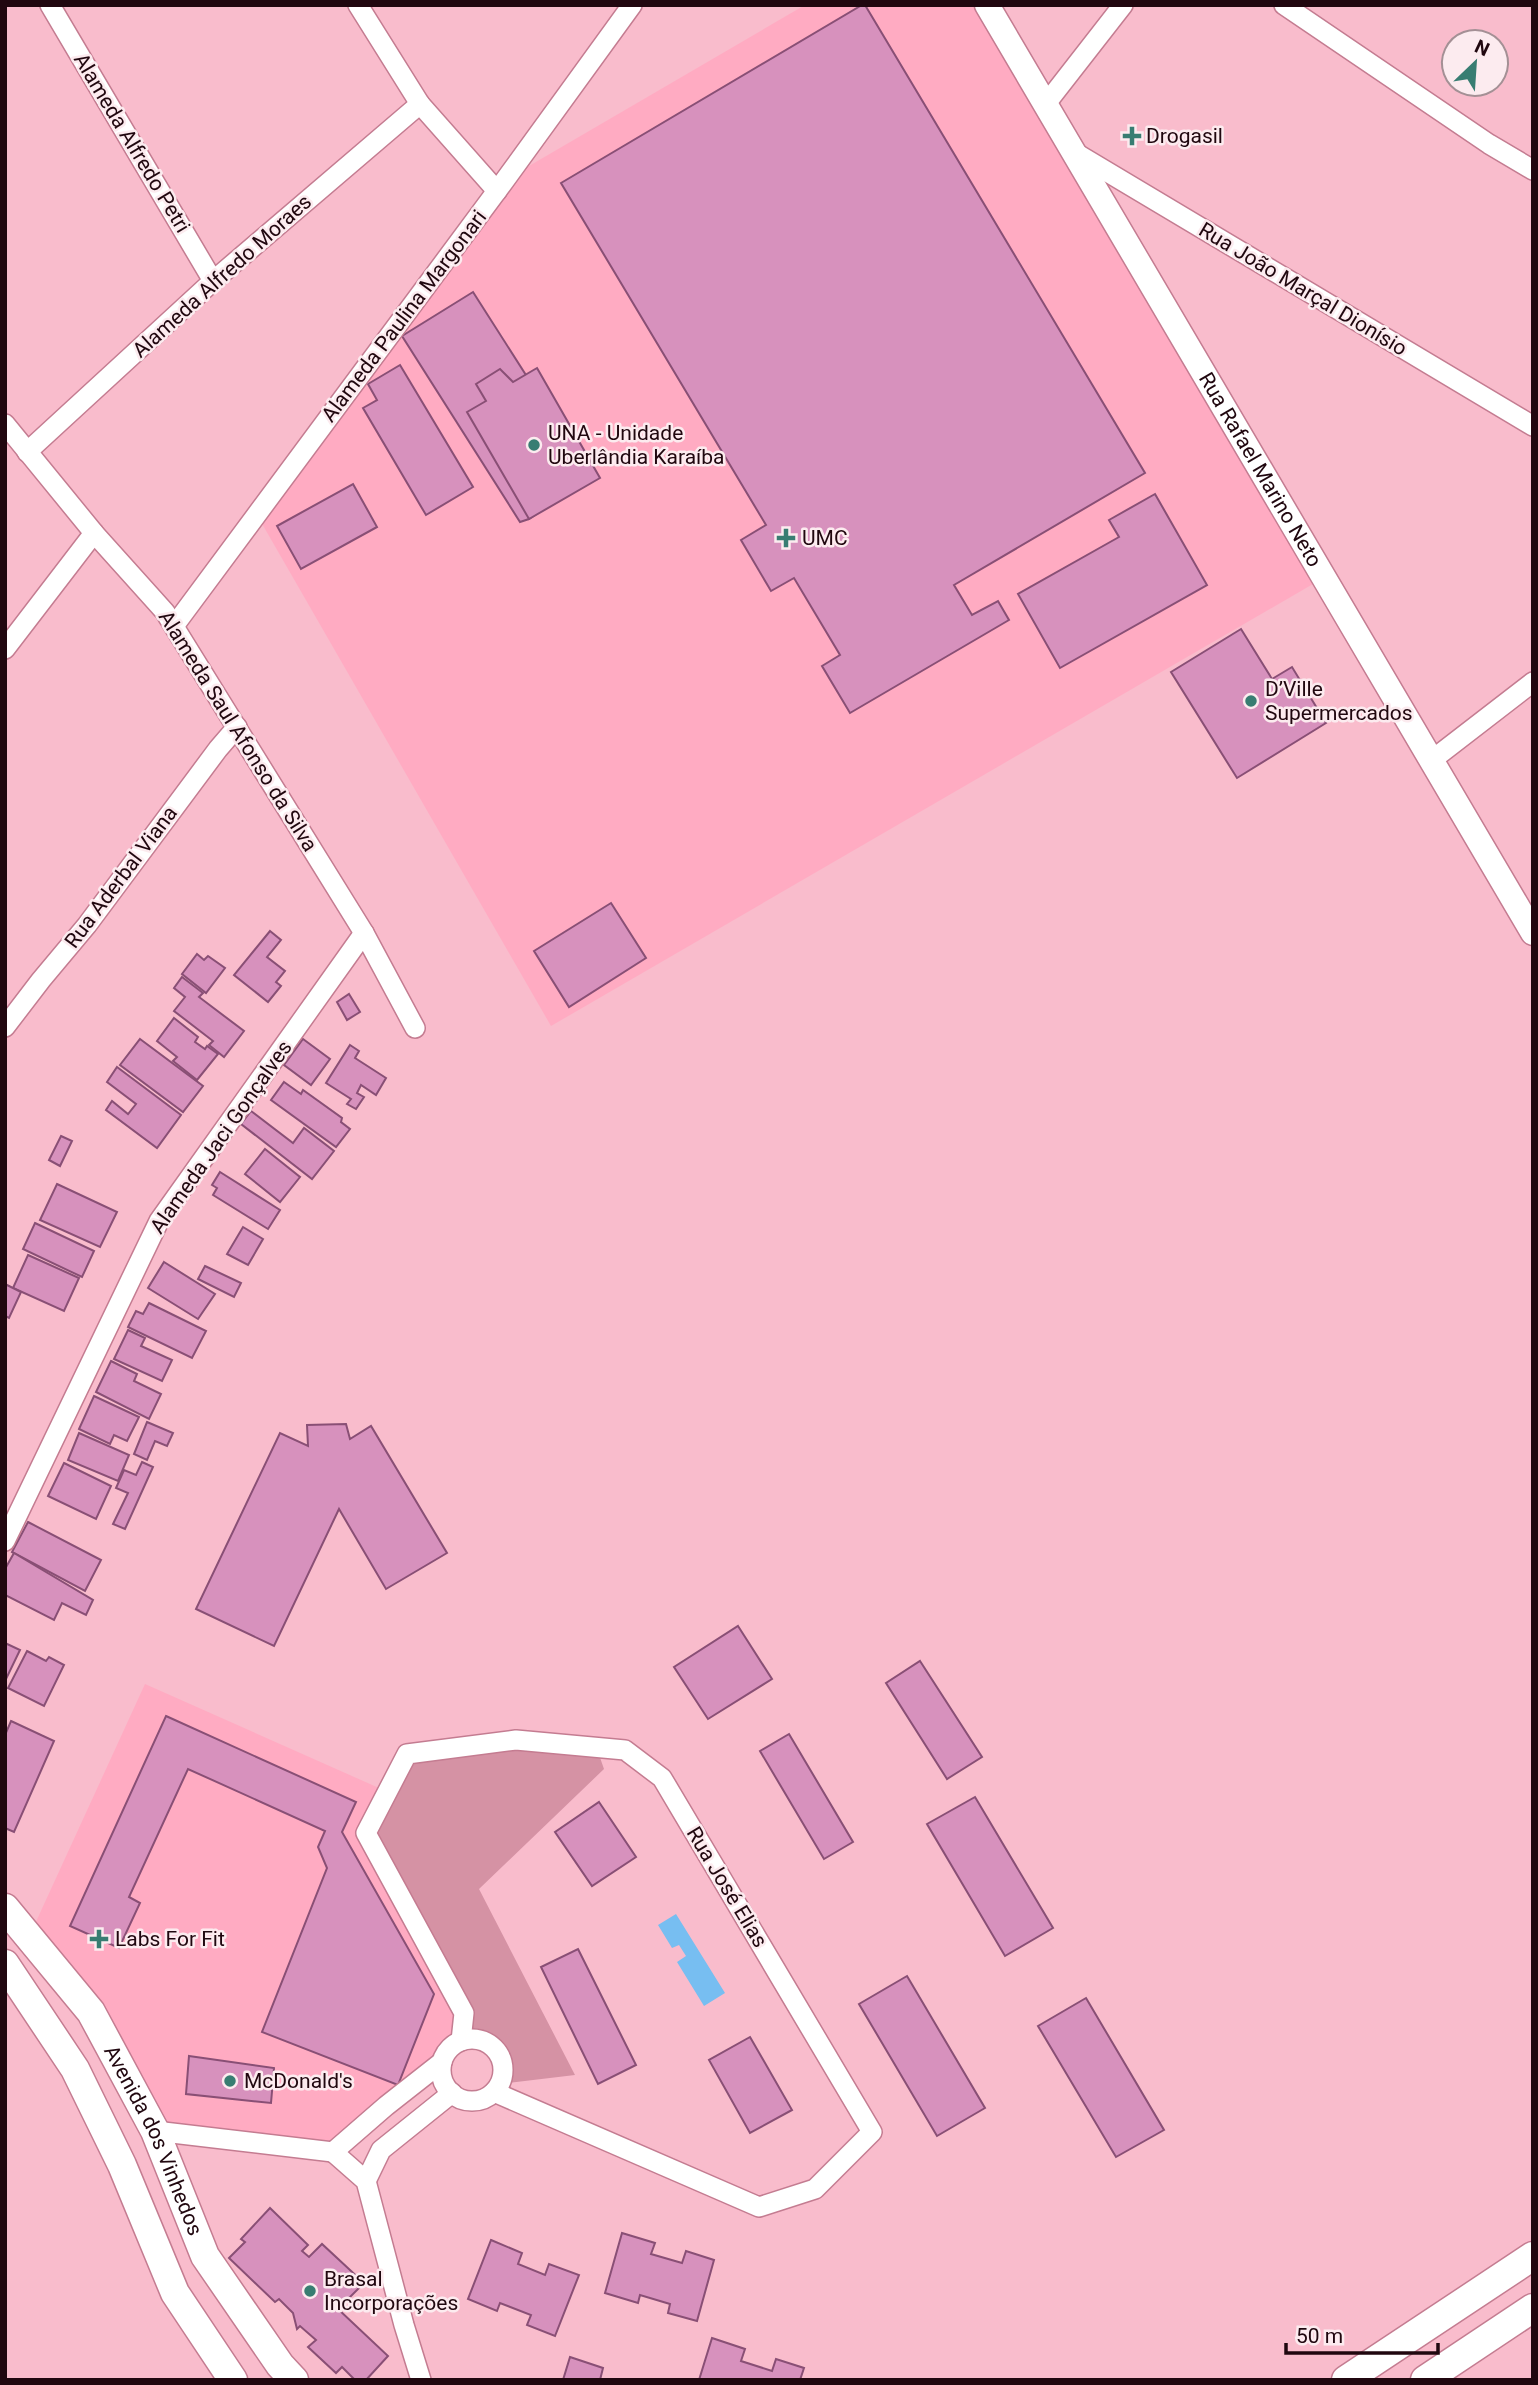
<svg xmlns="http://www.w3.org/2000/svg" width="1538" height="2385" font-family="Roboto,sans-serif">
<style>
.built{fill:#ffabc2}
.green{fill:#d592a4}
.water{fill:#77bef1}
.building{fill:#d791bd;stroke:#894f75;stroke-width:2}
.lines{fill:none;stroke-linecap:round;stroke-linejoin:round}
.minor-casing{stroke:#c47c91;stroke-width:22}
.tertiary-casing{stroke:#c47c91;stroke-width:27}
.secondary-casing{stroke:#c47c91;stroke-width:31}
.minor{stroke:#fff;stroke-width:19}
.tertiary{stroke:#fff;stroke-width:24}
.secondary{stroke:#fff;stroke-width:28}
.poi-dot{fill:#387d72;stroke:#fcebef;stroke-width:2.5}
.labels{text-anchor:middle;stroke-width:5;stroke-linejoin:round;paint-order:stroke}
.poi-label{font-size:21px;fill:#20070f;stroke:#fcebef;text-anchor:start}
.street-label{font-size:21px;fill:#20070f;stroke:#fcebef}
</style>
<rect width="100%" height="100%" fill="#f9bccc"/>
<g class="built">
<path d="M805,5H987L1325,577L551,1026L257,515L505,180Z"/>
<path d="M145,1684L388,1792L464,2013L461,2041L446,2053L442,2062L333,2152L155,2131L29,1937Z"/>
</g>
<path class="green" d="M516,1740L597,1749L604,1769L479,1889L575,2075L500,2084C509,2054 491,2035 461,2041L464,2012L366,1833L407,1754Z"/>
<path class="water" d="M676,1914L725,1993L704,2006L677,1962L686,1956L679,1945L672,1948L658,1925Z"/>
<g class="building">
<path d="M862,5H865L1145,473L954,585L972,615L998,601L1009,620L850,713L822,666L840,655L794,578L771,591L741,540L766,525L561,183Z"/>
<path d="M473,292L591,477L529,519L520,522L402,336Z"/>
<path d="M400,365L473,487L426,515L363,408L377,400L368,384Z"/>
<path d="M537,368L600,478L529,519L467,412L486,401L476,384L500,369L513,382Z"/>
<path d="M353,484L377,527L301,569L277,526Z"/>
<path d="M1155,494L1207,585L1060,668L1018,594L1119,537L1109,520Z"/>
<path d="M1241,629L1272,679L1292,667L1326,723L1237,778L1171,672Z"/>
<path d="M611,903L646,958L569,1007L534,951Z"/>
<path d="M270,931L281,940L267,957L285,971L276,982L281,986L268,1002L234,975Z"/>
<path d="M197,954L204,960L208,956L225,968L206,993L182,974Z"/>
<path d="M182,977L203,993L199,997L244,1031L224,1057L209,1045L213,1041L174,1011L185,997L174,988Z"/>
<path d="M349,994L360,1012L347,1020L337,1002Z"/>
<path d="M174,1018L198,1037L195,1042L205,1049L207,1046L218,1054L197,1080L173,1061L177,1057L157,1041Z"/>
<path d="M140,1039L203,1086L183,1112L120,1065Z"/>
<path d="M303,1039L330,1059L311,1085L284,1065Z"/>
<path d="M350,1045L359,1051L355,1058L386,1078L376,1095L361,1085L357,1093L364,1097L356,1109L347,1104L351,1099L326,1083Z"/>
<path d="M117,1067L181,1115L157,1148L106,1110L112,1101L128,1114L136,1104L107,1082Z"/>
<path d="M284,1082L301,1094L303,1090L342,1118L341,1122L350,1129L336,1147L271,1100Z"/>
<path d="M251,1111L293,1143L304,1128L334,1151L312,1179L241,1124Z"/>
<path d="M61,1136L72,1141L60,1166L49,1160Z"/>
<path d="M265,1149L300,1177L280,1202L245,1174Z"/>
<path d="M220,1172L280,1210L268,1229L213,1195L217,1188L212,1185Z"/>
<path d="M57,1184L117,1212L100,1247L40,1220Z"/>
<path d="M35,1223L94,1251L82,1277L23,1249Z"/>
<path d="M243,1227L263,1239L248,1265L227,1254Z"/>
<path d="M28,1255L79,1278L64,1311L13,1288Z"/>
<path d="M164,1262L215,1294L198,1319L148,1288Z"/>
<path d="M205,1266L241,1283L234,1297L198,1279Z"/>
<path d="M5,1284L21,1292L9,1318L5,1316Z"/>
<path d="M149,1303L206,1331L192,1358L128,1327L136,1311L143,1314Z"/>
<path d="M128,1330L145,1338L141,1346L172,1360L162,1381L114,1359Z"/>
<path d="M111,1361L137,1374L134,1381L161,1394L149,1419L96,1392Z"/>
<path d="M94,1396L139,1417L127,1441L114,1435L110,1444L79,1429Z"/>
<path d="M147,1422L173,1433L167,1446L155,1441L147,1460L134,1454Z"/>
<path d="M346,1424L350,1439L371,1426L447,1553L386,1589L339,1509L274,1646L196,1609L280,1433L308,1446L307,1425Z"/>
<path d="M79,1433L129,1455L118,1481L68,1460Z"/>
<path d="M142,1462L153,1467L125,1529L113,1524L128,1493L116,1488L124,1470L136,1475Z"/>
<path d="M64,1463L111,1486L96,1519L48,1496Z"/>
<path d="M28,1522L101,1560L85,1591L12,1552Z"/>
<path d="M14,1553L93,1600L86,1615L62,1603L54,1620L5,1595V1569Z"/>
<path d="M738,1626L772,1679L708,1719L674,1667Z"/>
<path d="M5,1643L20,1650L6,1679L5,1678Z"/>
<path d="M27,1651L46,1661L49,1657L64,1665L44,1706L8,1688Z"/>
<path d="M920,1661L982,1757L947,1779L886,1683Z"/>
<path d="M166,1716L356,1802L342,1832L434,1994L398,2085L262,2032L327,1868L318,1847L325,1831L188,1769L129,1897L140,1903L119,1948L70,1926Z"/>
<path d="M11,1721L54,1741L14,1832L5,1828V1735Z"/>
<path d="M789,1734L853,1842L824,1859L760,1751Z"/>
<path d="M975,1797L1053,1928L1005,1956L927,1824Z"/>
<path d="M599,1802L636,1857L592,1886L555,1832Z"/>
<path d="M578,1949L636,2065L598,2084L541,1967Z"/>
<path d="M907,1976L985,2108L937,2136L859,2004Z"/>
<path d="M1086,1998L1164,2130L1116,2157L1038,2026Z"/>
<path d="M750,2037L792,2110L750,2133L709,2060Z"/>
<path d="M189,2056L274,2068L271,2103L186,2094Z"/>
<path d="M270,2208L308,2245L302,2251L309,2257L322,2244L364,2283L338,2309L388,2356L366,2380H355L342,2367L336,2373L308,2347L316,2340L300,2326L297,2329L293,2313L279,2299L275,2302L229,2258L245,2242L241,2239Z"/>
<path d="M622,2233L655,2243L651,2254L682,2263L686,2251L714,2260L697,2321L668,2313L670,2304L640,2295L638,2303L605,2293Z"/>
<path d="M491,2240L522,2253L518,2264L545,2275L549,2264L579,2275L555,2336L527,2325L531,2315L500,2303L497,2311L468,2299Z"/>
<path d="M712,2338L745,2349L741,2361L772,2371L776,2359L804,2368L800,2380H699Z"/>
<path d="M570,2357L603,2368L600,2380H563Z"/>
</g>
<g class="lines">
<g class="minor-casing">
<g id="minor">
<path d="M50,5L213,281"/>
<path d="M358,5L420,104L497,191"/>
<path d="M1284,5L1489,144L1533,170"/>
<path d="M1045,105L1123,5"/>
<path d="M1074,152L1533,426"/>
<path d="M5,424L94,533L165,612L364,933L415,1028"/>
<path d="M27,452L213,281L420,104"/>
<path d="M174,626L505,180L632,5"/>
<path d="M5,649L94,533"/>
<path d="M1432,760L1533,682"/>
<path d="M5,1027L41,980L87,925L218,749L237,727"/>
<path d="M5,1541L159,1221L364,933"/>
<circle cx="472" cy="2070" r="31"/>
<path d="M461,2041L464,2013L366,1833L407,1754L516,1740L625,1750L662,1778L872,2132L815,2189L759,2207L494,2092"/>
<path d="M155,2131L333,2152"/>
<path d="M333,2152L366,2181L404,2325L421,2380"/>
<path d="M333,2152L386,2106L442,2062"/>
<path d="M366,2181L381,2150L452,2093"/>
</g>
</g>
<g class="tertiary-casing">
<g id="tertiary">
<path id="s1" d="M987,5L1533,933"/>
</g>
</g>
<g class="secondary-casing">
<g id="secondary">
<path id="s2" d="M5,1908L91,2012L155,2131L205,2256L280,2365L294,2380"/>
<path d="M5,1964L75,2069L122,2165L175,2293L233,2380"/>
<path d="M1346,2380L1533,2256"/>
<path d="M1425,2380L1533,2308"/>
</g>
</g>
<use href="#minor" class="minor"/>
<use href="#tertiary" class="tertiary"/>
<use href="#secondary" class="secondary"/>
</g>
<g class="poi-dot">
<path d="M1128.5 125.5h7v7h7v7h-7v7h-7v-7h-7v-7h7z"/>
<circle cx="534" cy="445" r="7"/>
<path d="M782.5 527.5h7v7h7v7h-7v7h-7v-7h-7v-7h7z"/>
<circle cx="1251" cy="701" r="7"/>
<path d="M95.5 1928.5h7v7h7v7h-7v7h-7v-7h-7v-7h7z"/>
<circle cx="230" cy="2081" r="7"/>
<circle cx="310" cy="2291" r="7"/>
</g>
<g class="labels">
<g class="poi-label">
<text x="1146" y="143">Drogasil</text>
<text x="548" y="440">UNA - Unidade<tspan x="548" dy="24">Uberlândia Karaíba</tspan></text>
<text x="802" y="545">UMC</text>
<text x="1265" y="696">D’Ville<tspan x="1265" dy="24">Supermercados</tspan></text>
<text x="115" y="1946">Labs For Fit</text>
<text x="244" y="2088">McDonald's</text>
<text x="324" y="2286">Brasal<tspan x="324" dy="24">Incorporações</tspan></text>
</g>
<g class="street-label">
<text transform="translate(132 143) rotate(59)" y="7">Alameda Alfredo Petri</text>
<text transform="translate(222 276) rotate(-42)" y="7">Alameda Alfredo Moraes</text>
<text transform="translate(1303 289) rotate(31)" y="7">Rua João Marçal Dionísio</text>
<text transform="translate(404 316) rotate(-53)" y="7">Alameda Paulina Margonari</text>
<text dy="7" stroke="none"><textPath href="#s1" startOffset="539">Rua Rafael Marino Neto</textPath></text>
<text transform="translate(238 731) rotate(58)" y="7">Alameda Saul Afonso da Silva</text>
<text transform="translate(121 877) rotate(-53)" y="7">Rua Aderbal Viana</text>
<text transform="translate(221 1137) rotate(-55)" y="7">Alameda Jaci Gonçalves</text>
<text transform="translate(727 1887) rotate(59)" y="7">Rua José Elias</text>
<text dy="7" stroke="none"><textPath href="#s2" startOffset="278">Avenida dos Vinhedos</textPath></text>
</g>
</g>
<rect width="1538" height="2385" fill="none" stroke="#20070f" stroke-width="14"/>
<g transform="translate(1475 63) rotate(25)"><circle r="33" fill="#fcebef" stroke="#a49095" stroke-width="2"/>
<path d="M0-5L12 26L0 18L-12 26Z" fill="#387d72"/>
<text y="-10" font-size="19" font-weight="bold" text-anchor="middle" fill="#20070f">N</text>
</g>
<path d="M1286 2343v10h152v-10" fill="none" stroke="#20070f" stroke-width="3.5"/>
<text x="1296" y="2343" font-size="21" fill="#20070f" stroke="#fcebef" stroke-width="5" paint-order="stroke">50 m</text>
</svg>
